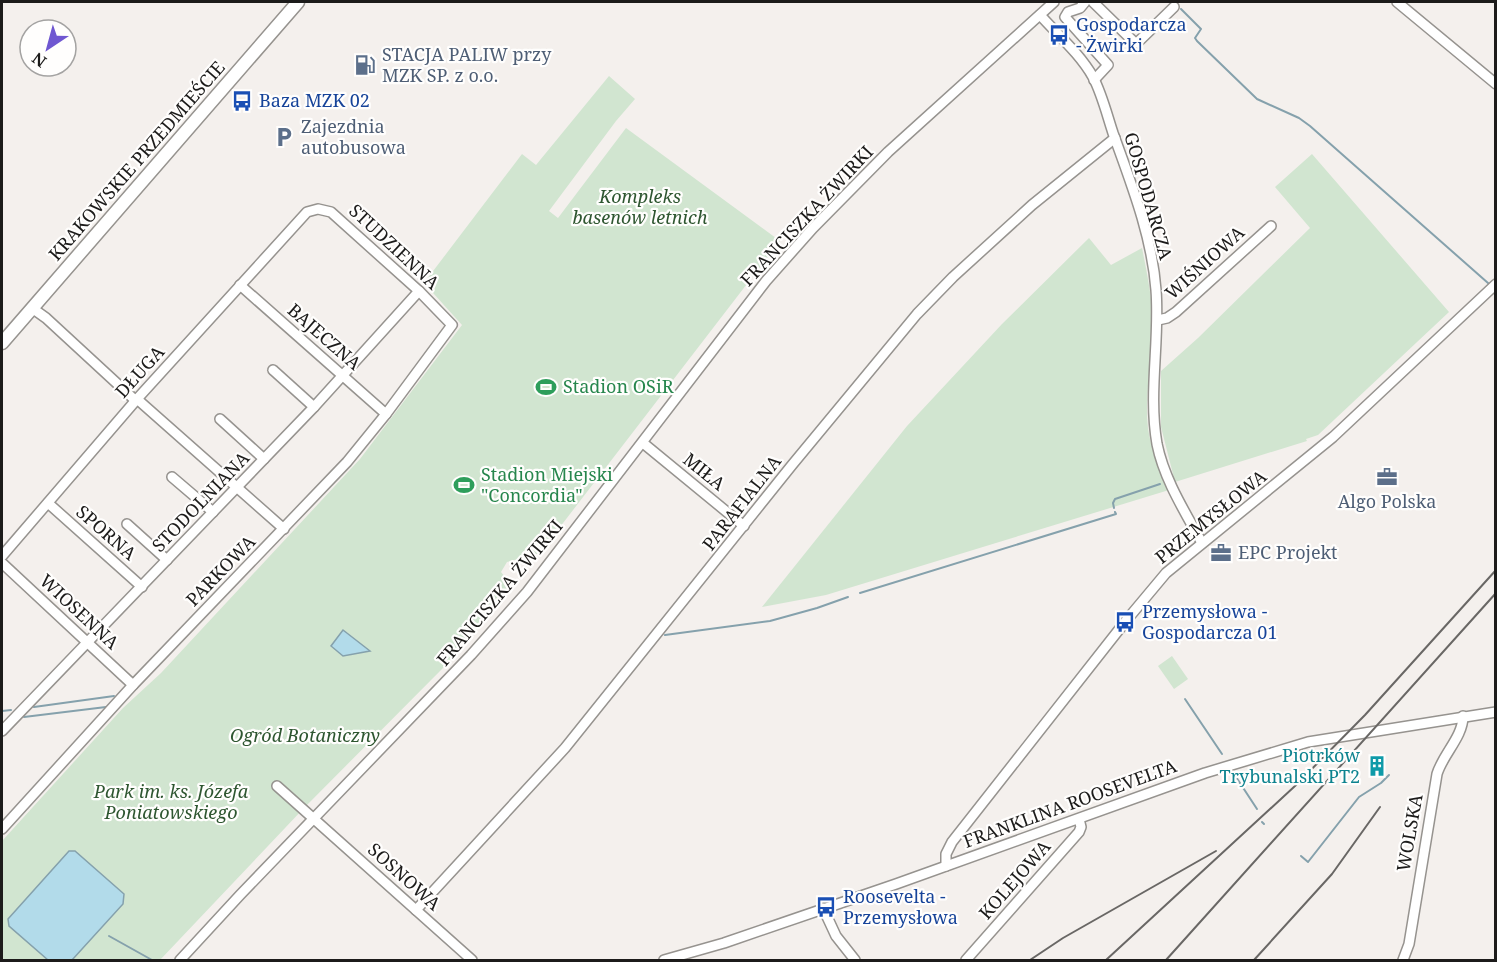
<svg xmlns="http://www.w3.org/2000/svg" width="1497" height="962" font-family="'Noto Serif',serif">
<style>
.green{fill:#d1e5d0}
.water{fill:#b2dbea;stroke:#85a1ac;stroke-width:1.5}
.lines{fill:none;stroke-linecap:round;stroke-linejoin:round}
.stream{stroke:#85a1ac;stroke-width:2}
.minor-casing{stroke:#96938f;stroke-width:12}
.major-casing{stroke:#96938f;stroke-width:15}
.minor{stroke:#fff;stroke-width:9}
.major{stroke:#fff;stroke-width:12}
.rail{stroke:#696765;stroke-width:2}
.labels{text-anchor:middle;stroke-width:4.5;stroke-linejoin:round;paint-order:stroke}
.transit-label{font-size:18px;fill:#164399;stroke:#fffefd;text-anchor:start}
.service-label{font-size:18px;fill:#4e5e75;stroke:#fffefd;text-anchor:start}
.street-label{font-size:18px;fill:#1c1b1a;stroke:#fffefd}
.park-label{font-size:18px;font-style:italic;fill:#2e5630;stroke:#fffefd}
.leisure-label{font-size:18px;fill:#27864d;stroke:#fffefd;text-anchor:start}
.culture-label{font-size:18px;fill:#0d838f;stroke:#fffefd;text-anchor:end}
</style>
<rect width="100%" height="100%" fill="#f4f0ed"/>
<g class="green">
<path d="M609,76L635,99L616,121L549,211L558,218L626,128L780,241L540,553L507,562L501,572L513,587L443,668L303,809L160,960H2V841L123,708L161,673L360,459L462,325L424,283L522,154L536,165Z"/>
<path d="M1312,154L1449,312L1318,435L1306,439L1307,441L1175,482L1161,427V371L1198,338L1310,228L1275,187Z"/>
<path d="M1089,238L1111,265L1142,248C1147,273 1152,297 1153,322C1153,357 1144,393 1148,428C1151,450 1160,470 1169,490L826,595L762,607L907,426L1002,324Z"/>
<path d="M1172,656L1188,679L1174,689L1158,666Z"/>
</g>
<g class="water">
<path d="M343,630L370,651L343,656L331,646Z"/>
<path d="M69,851H75L124,894L123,904L72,960H48L9,926L8,919Z"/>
</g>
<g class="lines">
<g class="stream">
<path d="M1181,9L1201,29L1195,38L1197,41L1257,99L1299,118L1310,126L1488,283"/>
<path d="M1114,508L1113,503L1115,499L1160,484"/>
<path d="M860,593L1116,514L1115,512"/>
<path d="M665,635L770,621L817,608L848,597"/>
<path d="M1185,699L1222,754"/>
<path d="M34,707L114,696"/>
<path d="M2,711L11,710"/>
<path d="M24,717L106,707"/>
<path d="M1236,777L1257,809"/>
<path d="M1262,822L1264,824"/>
<path d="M1301,856L1308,862L1359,797L1381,783L1389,775"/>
<path d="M109,936L152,960"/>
</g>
<g class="minor-casing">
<g id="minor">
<path d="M1085,2L1080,8L1068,12L1065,17L1108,65L1094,80"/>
<path d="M1093,2L1133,41L1137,43L1174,7"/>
<path d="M1397,2L1496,84"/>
<path d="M1040,15C1058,35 1080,54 1093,77C1102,94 1107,115 1113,133C1131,183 1152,236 1156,290C1160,341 1148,393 1157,444C1164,479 1185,512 1202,543"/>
<path d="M240,285L386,414"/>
<path d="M32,308L46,318L136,401"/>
<path d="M1158,320L1167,318L1176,312L1271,226"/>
<path d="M273,370L314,407"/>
<path d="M137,399L284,529"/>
<path d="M220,419L264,459"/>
<path d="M643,443L744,526"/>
<path d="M172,477L213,512"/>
<path d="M48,503L142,587"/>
<path d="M127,524L167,560"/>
<path d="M2,556L137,399L307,212L318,209L331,212L419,291L452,325L386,414L347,462L133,685L2,829"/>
<path d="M2,563L133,685"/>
<path d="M2,731L314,407L419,291"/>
<path d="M277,786L472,960"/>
<path d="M946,866V854L952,842L1125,622L1166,573L1333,437L1496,284"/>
<path d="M823,908L836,936L855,960"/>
<path d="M416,910L565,748L792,465L917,314L953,277L1032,205L1115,138"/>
<path d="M180,960L240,895L471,655L527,592L766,281L813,228L888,152L1054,2"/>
<path d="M664,960L724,943L896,884L1205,773L1308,742L1496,712"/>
<path d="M966,960L1079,832L1081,827L1079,819"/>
<path d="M1403,960L1409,944L1437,774C1443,754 1463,737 1463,716"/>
</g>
</g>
<g class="major-casing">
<path id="major" d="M2,343L298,2"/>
</g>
<use href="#minor" class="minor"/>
<use href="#major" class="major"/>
<g class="rail">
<path d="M1030,960L1063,938L1216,851"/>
<path d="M1106,960L1295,786L1365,715L1496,570"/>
<path d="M1166,960L1496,593"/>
<path d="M1254,960L1332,874L1380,807"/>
</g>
</g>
<defs>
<g id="bus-bare" transform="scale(1.62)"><path d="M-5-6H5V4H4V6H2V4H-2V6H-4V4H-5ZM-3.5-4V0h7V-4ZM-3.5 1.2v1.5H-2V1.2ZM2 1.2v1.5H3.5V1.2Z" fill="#1a4fb4" stroke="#fffefd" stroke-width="2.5" paint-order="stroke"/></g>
<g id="fuel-bare" transform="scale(1.62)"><path d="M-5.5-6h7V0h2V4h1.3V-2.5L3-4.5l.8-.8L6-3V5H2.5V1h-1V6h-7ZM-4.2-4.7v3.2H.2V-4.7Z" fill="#5c6f8a" stroke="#fffefd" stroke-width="2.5" paint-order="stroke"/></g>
<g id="parking-bare" transform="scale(1.62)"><path d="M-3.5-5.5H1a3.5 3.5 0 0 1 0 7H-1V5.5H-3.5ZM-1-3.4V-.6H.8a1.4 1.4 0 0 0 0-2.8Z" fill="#5c6f8a" stroke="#fffefd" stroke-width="2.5" paint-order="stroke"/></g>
<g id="stadium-bare" transform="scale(1.62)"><path d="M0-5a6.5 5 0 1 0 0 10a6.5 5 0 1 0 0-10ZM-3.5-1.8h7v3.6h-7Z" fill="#2e9e5b" stroke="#fffefd" stroke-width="2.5" paint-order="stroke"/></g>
<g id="office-bare" transform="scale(1.62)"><path d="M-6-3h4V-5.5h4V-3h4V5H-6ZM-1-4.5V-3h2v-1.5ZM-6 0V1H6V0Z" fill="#5c6f8a" stroke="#fffefd" stroke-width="2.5" paint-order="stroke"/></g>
<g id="building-bare" transform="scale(1.62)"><path d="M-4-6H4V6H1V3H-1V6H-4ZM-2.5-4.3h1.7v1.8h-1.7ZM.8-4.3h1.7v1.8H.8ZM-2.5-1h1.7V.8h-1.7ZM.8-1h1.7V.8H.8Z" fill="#0f9aa8" stroke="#fffefd" stroke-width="2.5" paint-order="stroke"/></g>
</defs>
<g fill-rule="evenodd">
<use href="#bus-bare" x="1059" y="35"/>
<use href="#fuel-bare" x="365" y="65"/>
<use href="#bus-bare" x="242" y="101"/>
<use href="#parking-bare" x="284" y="137"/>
<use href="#stadium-bare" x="546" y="387"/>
<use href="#office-bare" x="1387" y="477"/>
<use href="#stadium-bare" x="464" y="485"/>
<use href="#office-bare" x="1221" y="553"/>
<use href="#bus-bare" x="1125" y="622"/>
<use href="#building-bare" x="1377" y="766"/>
<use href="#bus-bare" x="826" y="907"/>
</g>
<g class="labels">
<g class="transit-label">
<text x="1076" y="31">Gospodarcza<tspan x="1076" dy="21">- Żwirki</tspan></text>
<text x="259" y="107">Baza MZK 02</text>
<text x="1142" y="618">Przemysłowa -<tspan x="1142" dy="21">Gospodarcza 01</tspan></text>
<text x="843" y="903">Roosevelta -<tspan x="843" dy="21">Przemysłowa</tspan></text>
</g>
<g class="service-label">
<text x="382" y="61">STACJA PALIW przy<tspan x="382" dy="21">MZK SP. z o.o.</tspan></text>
<text x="301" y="133">Zajezdnia<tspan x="301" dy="21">autobusowa</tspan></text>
<text x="1387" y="508" text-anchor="middle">Algo Polska</text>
<text x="1238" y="559">EPC Projekt</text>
</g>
<g class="street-label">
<text transform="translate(137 161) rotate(-49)" y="6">KRAKOWSKIE PRZEDMIEŚCIE</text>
<text transform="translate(1148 196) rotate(74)" y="6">GOSPODARCZA</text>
<text transform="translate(807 216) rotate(-47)" y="6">FRANCISZKA ŻWIRKI</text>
<text transform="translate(394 247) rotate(43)" y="6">STUDZIENNA</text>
<text transform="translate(1205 263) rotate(-42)" y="6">WIŚNIOWA</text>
<text transform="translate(324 337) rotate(41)" y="6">BAJECZNA</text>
<text transform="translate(140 372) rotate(-48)" y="6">DŁUGA</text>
<text transform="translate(704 472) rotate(39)" y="6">MIŁA</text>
<text transform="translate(201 502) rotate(-46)" y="6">STODOLNIANA</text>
<text transform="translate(742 503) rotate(-52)" y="6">PARAFIALNA</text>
<text transform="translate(1211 517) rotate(-39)" y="6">PRZEMYSŁOWA</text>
<text transform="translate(106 533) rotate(41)" y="6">SPORNA</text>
<text transform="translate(221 571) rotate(-46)" y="6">PARKOWA</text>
<text transform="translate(500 593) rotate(-50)" y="6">FRANCISZKA ŻWIRKI</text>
<text transform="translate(79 612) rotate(43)" y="6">WIOSENNA</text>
<text transform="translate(1070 804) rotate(-20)" y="6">FRANKLINA ROOSEVELTA</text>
<text transform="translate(1410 833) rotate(-80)" y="6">WOLSKA</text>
<text transform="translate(404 877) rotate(42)" y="6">SOSNOWA</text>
<text transform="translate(1015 880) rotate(-49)" y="6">KOLEJOWA</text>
</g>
<g class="park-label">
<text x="640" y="203">Kompleks<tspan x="640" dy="21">basenów letnich</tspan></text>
<text x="305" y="742">Ogród Botaniczny</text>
<text x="171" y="798">Park im. ks. Józefa<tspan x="171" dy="21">Poniatowskiego</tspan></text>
</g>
<g class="leisure-label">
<text x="563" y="393">Stadion OSiR</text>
<text x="481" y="481">Stadion Miejski<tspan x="481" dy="21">"Concordia"</tspan></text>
</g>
<g class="culture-label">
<text x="1360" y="762">Piotrków<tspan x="1360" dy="21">Trybunalski PT2</tspan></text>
</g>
</g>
<rect width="1497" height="962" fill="none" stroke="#1c1b1a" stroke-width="6"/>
<g transform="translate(48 48) rotate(216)"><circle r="28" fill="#fffefd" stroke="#a4a3a2" stroke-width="1.5"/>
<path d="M0-4.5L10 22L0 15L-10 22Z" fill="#6f57d1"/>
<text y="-9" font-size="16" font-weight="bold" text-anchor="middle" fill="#1c1b1a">N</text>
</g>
</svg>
